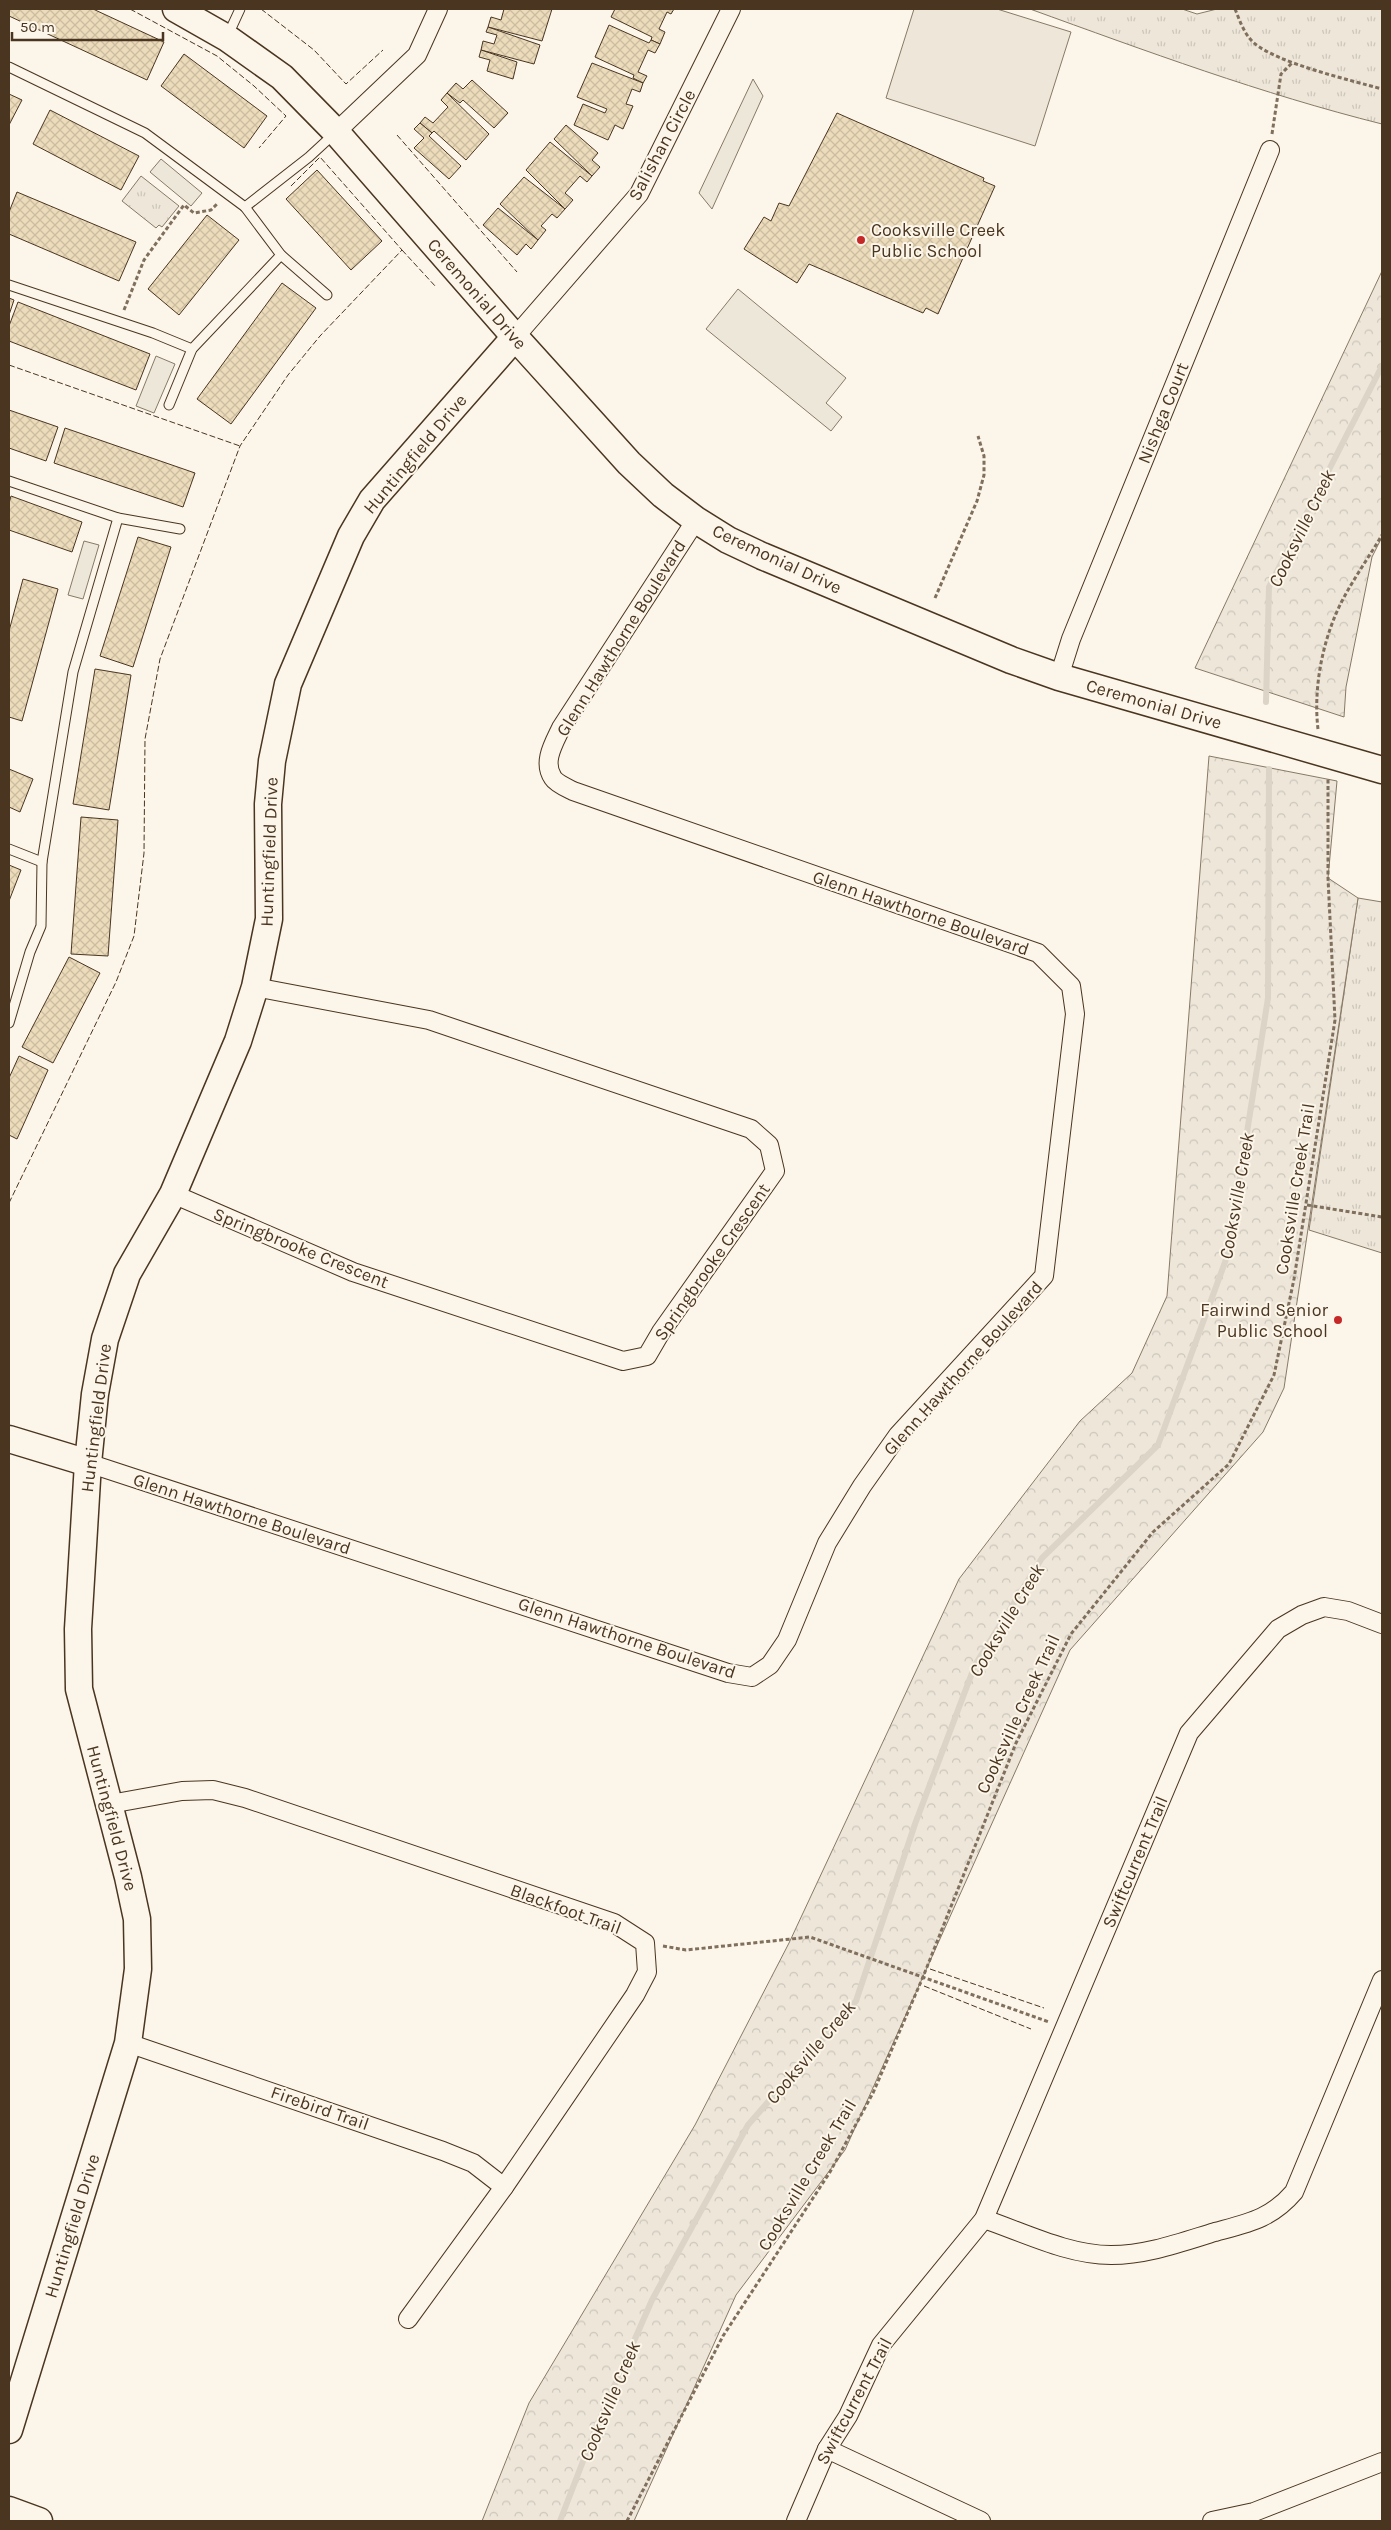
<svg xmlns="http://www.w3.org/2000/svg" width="1391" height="2530" font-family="Karla,sans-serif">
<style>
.grass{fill:url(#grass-tufts);stroke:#887966}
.forest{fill:url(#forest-crowns);stroke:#887966}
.garden{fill:#ede6d9;stroke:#887966}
.parking{fill:#ede7d9;stroke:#887966}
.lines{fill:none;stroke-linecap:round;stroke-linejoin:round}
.stream{stroke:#dcd4c6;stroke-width:6}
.building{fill:url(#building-cross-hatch);stroke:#4a3520}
.lane-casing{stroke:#4a3520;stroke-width:11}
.street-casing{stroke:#4a3520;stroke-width:20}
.secondary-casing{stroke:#4a3520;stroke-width:29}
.path{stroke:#7f6f5c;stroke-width:3;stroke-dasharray:4 2.5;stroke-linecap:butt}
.lane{stroke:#fbf6e9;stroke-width:9}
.street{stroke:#fbf6e9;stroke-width:18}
.secondary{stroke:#fbf6e9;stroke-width:26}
.fence{stroke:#4a3520;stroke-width:1;stroke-dasharray:6 2.5;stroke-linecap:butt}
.poi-dot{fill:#c62828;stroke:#fbf6e9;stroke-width:2}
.labels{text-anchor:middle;stroke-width:4;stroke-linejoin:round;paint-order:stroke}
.street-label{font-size:18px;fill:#4a3520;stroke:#fbf6e9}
.poi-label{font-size:18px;fill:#4a3520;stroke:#fbf6e9;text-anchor:start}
.water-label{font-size:19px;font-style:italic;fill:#4a3520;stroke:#fbf6e9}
</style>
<defs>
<pattern id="grass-tufts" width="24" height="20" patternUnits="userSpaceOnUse" patternTransform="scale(1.25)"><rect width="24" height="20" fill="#ede6d9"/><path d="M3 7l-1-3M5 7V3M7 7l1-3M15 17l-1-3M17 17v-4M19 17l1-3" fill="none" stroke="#cdc6ba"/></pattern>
<pattern id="forest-crowns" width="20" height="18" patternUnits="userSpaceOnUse" patternTransform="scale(1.25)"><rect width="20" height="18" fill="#ede6d9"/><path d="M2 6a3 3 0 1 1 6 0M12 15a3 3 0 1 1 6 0" fill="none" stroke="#cdc6ba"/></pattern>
<pattern id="building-cross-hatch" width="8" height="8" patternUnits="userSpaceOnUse" patternTransform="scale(1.25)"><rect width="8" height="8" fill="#ecdcbc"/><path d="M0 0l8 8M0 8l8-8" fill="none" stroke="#ccbda1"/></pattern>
</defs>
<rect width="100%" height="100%" fill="#fbf6e9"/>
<g class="grass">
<path d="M1030,9H1182L1197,14L1217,9H1382V124C1262,94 1146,51 1030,9Z"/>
<path d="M141,176L179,206L162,227L159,225L156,228L122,201Z"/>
<path d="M1358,898L1382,902V1253L1309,1230Z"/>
</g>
<g class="forest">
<path d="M1382,271V537L1372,557L1346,687L1344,717L1195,668Z"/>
<path d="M1209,756L1337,781L1328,878L1358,898L1284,1388L1263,1432L1070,1650L845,2150L736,2295L634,2521H482L529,2403L695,2125L789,1943L959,1579L1080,1421L1132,1373L1167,1296Z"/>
</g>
<path class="garden" d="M914,9H997L1071,32L1035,146L886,98Z"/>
<g class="parking">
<path d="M753,79L763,96L712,209L699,193Z"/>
<path d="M161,159L202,193L191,206L150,172Z"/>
<path d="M738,289L846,378L826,403L842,417L831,431L706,329Z"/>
<path d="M156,356L175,364L154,413L136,406Z"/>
<path d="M84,541L99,545L83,599L68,595Z"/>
</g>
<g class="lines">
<g class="stream">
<path d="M1266,702L1269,587L1382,366"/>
<path d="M560,2521L595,2430L652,2300L748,2125L856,2001L915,1824L975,1665L1042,1558L1158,1445L1228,1254L1268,998L1269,769"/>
</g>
</g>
<g class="building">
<path d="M9,9H93L164,42L147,80L9,16Z"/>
<path d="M504,9H552L542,41L488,27L491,17L501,20Z"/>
<path d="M615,9H674L671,14L667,12L659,29L665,32L660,44L651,40L652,37L611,17Z"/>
<path d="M609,25L649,43L651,40L660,44L655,53L648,50L638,72L647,76L643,83L633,78L634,75L595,57Z"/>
<path d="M488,27L540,45L534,64L481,50L483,41L494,44L497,35L486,32Z"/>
<path d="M481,50L517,62L513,79L487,71L490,60L479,57Z"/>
<path d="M184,54L267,116L244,148L161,86Z"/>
<path d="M592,63L643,83L640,92L632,89L626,104L633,106L623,129L615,125L608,140L574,125L583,104L605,113L607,109L577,97Z"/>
<path d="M472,80L508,113L494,128L463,100L460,103L447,93L456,83L463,89Z"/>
<path d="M447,93L489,134L466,160L434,131L432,133L420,123L425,117L433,123L448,107L441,100Z"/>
<path d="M9,94L22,100L9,125Z"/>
<path d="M50,110L139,156L121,190L33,144Z"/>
<path d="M837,113L984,178L983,181L995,186L938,314L926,308L923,313L809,264L797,283L744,249L764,217L771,221L779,203L789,206Z"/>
<path d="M420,123L432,133L429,136L461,166L449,179L414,148L424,138L414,129Z"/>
<path d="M566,125L598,153L592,160L600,167L592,176L554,139Z"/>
<path d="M550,142L592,176L587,182L580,176L565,193L573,200L565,209L526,170Z"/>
<path d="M317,170L382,241L351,270L286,199Z"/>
<path d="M524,177L565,209L557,218L552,214L541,226L546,230L538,240L500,204Z"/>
<path d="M17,192L136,242L119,281L9,234V212Z"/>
<path d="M498,208L538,240L531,249L526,244L517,255L483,225Z"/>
<path d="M207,215L239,240L179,315L148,289Z"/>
<path d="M282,283L316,308L231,424L197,399Z"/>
<path d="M9,298L14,300L9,315Z"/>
<path d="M18,302L150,354L136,390L9,341V326Z"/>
<path d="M9,410L58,427L46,461L9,448Z"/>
<path d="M65,428L195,473L183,507L54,463Z"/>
<path d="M11,496L82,522L72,552L9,530V503Z"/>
<path d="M138,537L171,547L133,667L100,656Z"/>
<path d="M23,579L58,589L22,721L9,717V631Z"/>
<path d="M95,669L131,675L109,810L73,804Z"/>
<path d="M9,769L33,779L20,812L9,807Z"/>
<path d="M81,817L118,820L108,956L71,954Z"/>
<path d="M9,865L21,870L9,901Z"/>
<path d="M69,957L100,973L53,1063L22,1047Z"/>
<path d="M19,1056L48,1070L17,1139L9,1135V1078Z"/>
</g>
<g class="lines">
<g class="lane-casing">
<g id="lane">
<path d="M228,35L240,9"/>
<path d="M9,67L145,133L245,207L281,255L327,295"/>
<path d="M245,207L309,157L335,133"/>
<path d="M9,285L153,333L192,349"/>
<path d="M169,405L192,349L281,255"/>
<path d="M9,481L118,518L180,529"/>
<path d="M9,849L42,862"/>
<path d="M9,1023L30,952L41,926L42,862L73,672L118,518"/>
</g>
</g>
<g class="street-casing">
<g id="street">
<path d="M336,132L417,55L438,9"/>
<path d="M515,337L639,194L731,9"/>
<path d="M1059,677L1071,639L1270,150"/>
<path d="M173,1194L353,1272L623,1361L647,1356L661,1332L775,1171L769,1145L751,1129L429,1020L255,987"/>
<path d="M88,1463L728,1673L752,1677L770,1665L787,1640L827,1543L862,1486L898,1435L1044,1276L1075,1014L1071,986L1038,953L573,791C567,788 556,783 553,778C542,762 554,743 561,728L696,520"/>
<path d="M110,1804L182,1791L213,1790L245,1798L614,1923L645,1943L647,1972L635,1995L504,2187L408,2319"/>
<path d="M128,2043L443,2151L473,2163L504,2187"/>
<path d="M984,2219C1025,2233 1068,2255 1111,2255C1147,2255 1182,2242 1215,2232C1248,2223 1271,2219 1294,2192L1382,1980"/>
<path d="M827,2449L981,2521"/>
<path d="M796,2521L827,2449L848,2416L881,2345L984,2219L1189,1733L1278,1629L1302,1615L1324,1607L1348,1611L1382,1624"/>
<path d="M1212,2521L1254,2512L1382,2462"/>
</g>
</g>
<g class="secondary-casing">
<g id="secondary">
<path d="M176,9L227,38L282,77L336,132L515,337L629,463L663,495L696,520L728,540L762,556L1011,660L1059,677L1382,770"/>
<path d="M9,1439L88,1463"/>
<path d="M9,2430L128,2043L138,1969L137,1919L128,1877L79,1689L78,1629L88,1463L95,1394L105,1339L127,1274L173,1194L238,1041L255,987L269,919L268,804L272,761L288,684L351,536L372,500L515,337"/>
<path d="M9,2510L39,2521"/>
</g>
</g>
<g class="path">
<path d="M1235,9C1240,21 1244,34 1254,43C1277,63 1350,80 1382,89"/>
<path d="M1272,134L1281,74L1293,62"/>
<path d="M124,310L144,260L184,205L194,213L211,210L218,203"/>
<path d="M935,598L977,501L984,475V456L978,436"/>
<path d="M1318,729C1313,687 1323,638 1342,601C1354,578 1369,557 1382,535"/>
<path d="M1307,1205L1382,1217"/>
<path d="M663,1946L686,1950L810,1937L1049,2022"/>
<path d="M627,2521L723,2336L830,2172L873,2093L923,1977L1016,1743L1071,1634L1153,1532L1229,1464L1274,1375L1294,1279L1335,1020L1328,878V779"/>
</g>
<use href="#lane" class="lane"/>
<use href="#street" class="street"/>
<use href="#secondary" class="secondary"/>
<g class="fence">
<path d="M130,9L217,56L254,86L286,116L259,148"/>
<path d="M261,9L314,50L346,84L383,50"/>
<path d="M397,135L517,272"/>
<path d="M402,250L436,287"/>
<path d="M9,365L240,446"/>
<path d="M9,1203L116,982L134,936L144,853L145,739L160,659L240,446L288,375L320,336L402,250L320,157L290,187"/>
<path d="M930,1969L1044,2008"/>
<path d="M924,1986L1031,2029"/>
</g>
</g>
<g class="poi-dot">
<circle cx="861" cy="240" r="5"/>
<circle cx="1338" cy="1320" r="5"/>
</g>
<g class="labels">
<g class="street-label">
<text transform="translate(662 145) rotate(-62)" y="6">Salishan Circle</text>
<text transform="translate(477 294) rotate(49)" y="6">Ceremonial Drive</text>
<text transform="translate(1163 413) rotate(-68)" y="6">Nishga Court</text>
<text transform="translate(415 454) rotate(-50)" y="6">Huntingfield Drive</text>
<text transform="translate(777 559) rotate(25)" y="6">Ceremonial Drive</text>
<text transform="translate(621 638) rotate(-58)" y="6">Glenn Hawthorne Boulevard</text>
<text transform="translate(1154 704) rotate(16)" y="6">Ceremonial Drive</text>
<text transform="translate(269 852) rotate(-88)" y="6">Huntingfield Drive</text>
<text transform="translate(921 913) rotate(19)" y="6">Glenn Hawthorne Boulevard</text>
<text transform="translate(1295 1189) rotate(-81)" y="6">Cooksville Creek Trail</text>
<text transform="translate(301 1248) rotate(22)" y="6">Springbrooke Crescent</text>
<text transform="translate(712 1262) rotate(-55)" y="6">Springbrooke Crescent</text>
<text transform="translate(963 1368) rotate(-48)" y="6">Glenn Hawthorne Boulevard</text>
<text transform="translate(96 1418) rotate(-83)" y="6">Huntingfield Drive</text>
<text transform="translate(242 1514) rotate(18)" y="6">Glenn Hawthorne Boulevard</text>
<text transform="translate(627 1638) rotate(18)" y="6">Glenn Hawthorne Boulevard</text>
<text transform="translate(1018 1714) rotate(-65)" y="6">Cooksville Creek Trail</text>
<text transform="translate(112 1818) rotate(75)" y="6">Huntingfield Drive</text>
<text transform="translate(1135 1862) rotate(-67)" y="6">Swiftcurrent Trail</text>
<text transform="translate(566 1909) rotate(20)" y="6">Blackfoot Trail</text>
<text transform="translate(320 2108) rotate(19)" y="6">Firebird Trail</text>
<text transform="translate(807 2175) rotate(-59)" y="6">Cooksville Creek Trail</text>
<text transform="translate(72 2226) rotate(-73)" y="6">Huntingfield Drive</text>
<text transform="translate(854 2401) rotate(-62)" y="6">Swiftcurrent Trail</text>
</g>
<g class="poi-label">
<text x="871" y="236">Cooksville Creek<tspan x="871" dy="21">Public School</tspan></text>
<text x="1328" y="1316" text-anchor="end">Fairwind Senior<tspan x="1328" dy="21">Public School</tspan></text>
</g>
<g class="water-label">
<text transform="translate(1301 528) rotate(-64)" y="7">Cooksville Creek</text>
<text transform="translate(1236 1196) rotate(-80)" y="7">Cooksville Creek</text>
<text transform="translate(1006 1620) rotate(-59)" y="7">Cooksville Creek</text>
<text transform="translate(810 2052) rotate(-50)" y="7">Cooksville Creek</text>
<text transform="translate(609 2401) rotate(-67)" y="7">Cooksville Creek</text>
</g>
</g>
<rect width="1391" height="2530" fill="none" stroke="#4a3520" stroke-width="20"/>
<path d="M12 32v8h151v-8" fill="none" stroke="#4a3520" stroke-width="2.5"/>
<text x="20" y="32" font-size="15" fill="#4a3520" stroke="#fbf6e9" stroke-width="4" paint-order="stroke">50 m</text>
</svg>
